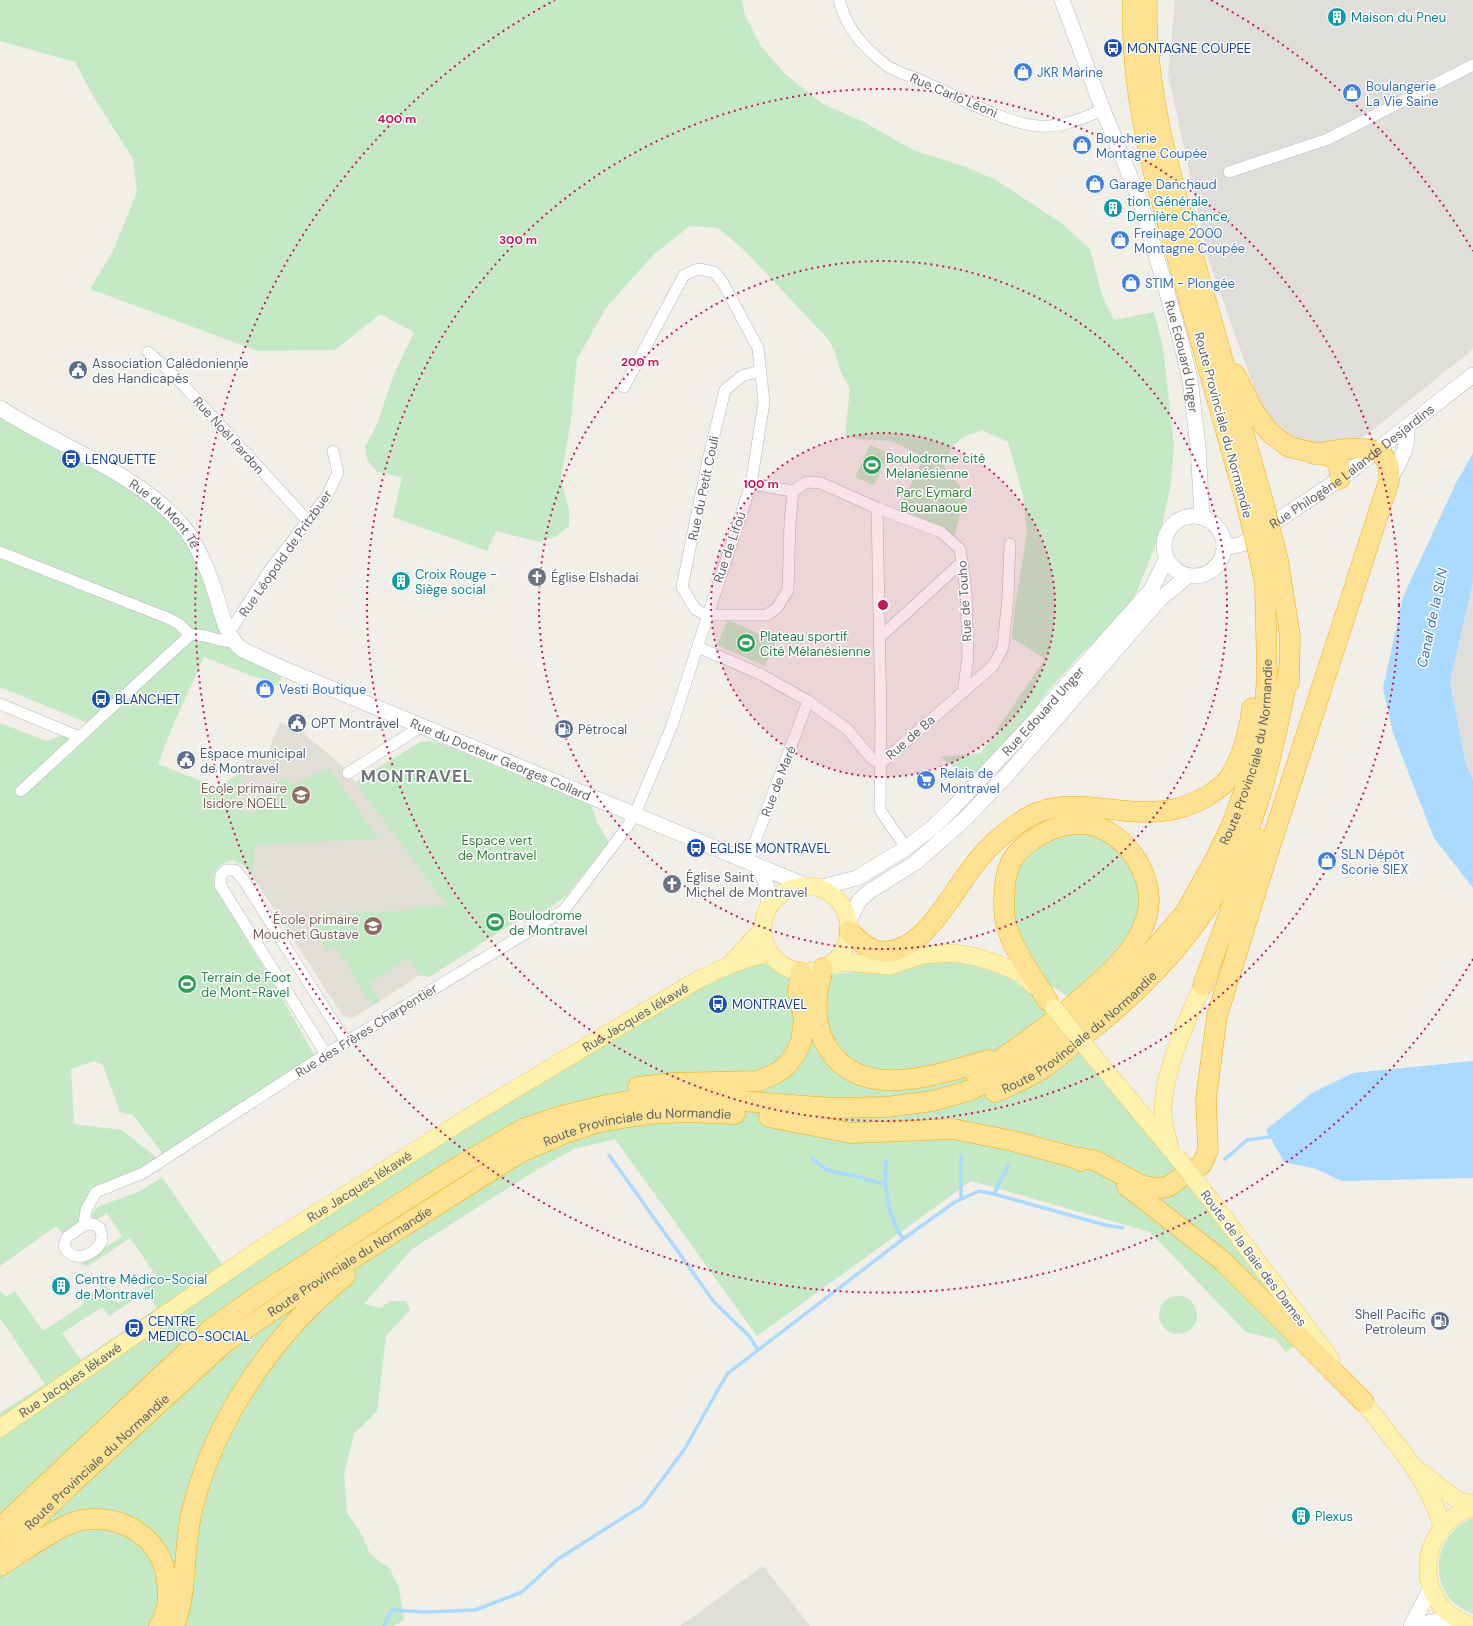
<svg xmlns="http://www.w3.org/2000/svg" width="1473" height="1626" font-family="'DM Sans',sans-serif">
<style>
.industrial{fill:#e0deda}
.education{fill:#e1ded6}
.green{fill:#c5e8c5}
.water{fill:#aadaff}
.lines{fill:none;stroke-linecap:round;stroke-linejoin:round}
.stream{stroke:#aadaff;stroke-width:3.5}
.street-casing{stroke:#b5b8bc;stroke-width:12}
.secondary-casing{stroke:#b6babf;stroke-width:16}
.primary-casing{stroke:#f2c960;stroke-width:18}
.highway-casing{stroke:#f9ab00;stroke-width:21}
.street{stroke:#fff;stroke-width:11}
.secondary{stroke:#fff;stroke-width:15}
.primary{stroke:#fff2af;stroke-width:17}
.highway{stroke:#fde293;stroke-width:20}
.primary-bridge-casing{stroke:#f2c960;stroke-width:18;stroke-linecap:butt}
.highway-bridge-casing{stroke:#f9ab00;stroke-width:21;stroke-linecap:butt}
.primary-bridge{stroke:#fff2af;stroke-width:17}
.highway-bridge{stroke:#fde293;stroke-width:20}
.ring{fill:none;stroke:#c2185b;stroke-width:2;stroke-dasharray:2 4}
.labels{text-anchor:middle;stroke-width:3;stroke-linejoin:round;paint-order:stroke}
.culture-label{font-size:13px;fill:#0d838f;stroke:#fff;text-anchor:start}
.transit-label{font-size:13px;fill:#164399;stroke:#fff;text-anchor:start}
.shop-label{font-size:13px;fill:#366cbe;stroke:#fff;text-anchor:start}
.street-label{font-size:13px;fill:#5f6368;stroke:#fff}
.service-label{font-size:13px;fill:#4e5e75;stroke:#fff;text-anchor:start}
.leisure-label{font-size:13px;fill:#27864d;stroke:#fff;text-anchor:start}
.park-label{font-size:13px;fill:#348238;stroke:#fff}
.worship-label{font-size:13px;fill:#5b616d;stroke:#fff;text-anchor:start}
.education-label{font-size:13px;fill:#785e54;stroke:#fff;text-anchor:end}
.water-label{font-size:14px;font-style:italic;fill:#4174aa;stroke:#fff}
.district-label{font-size:17px;font-weight:bold;letter-spacing:1px;fill:#70757a;stroke:#fff}
.centre{fill:#c2185b;stroke:#fff;stroke-width:2}
.ring-label{font-size:12px;text-anchor:middle;font-weight:bold;fill:#c2185b;stroke:#fff;stroke-width:3;stroke-linejoin:round;paint-order:stroke}
</style>
<rect width="100%" height="100%" fill="#f1efe8"/>
<g class="industrial">
<path d="M1175,0H1473V349L1369,433L1348,445L1317,449L1288,440L1266,422L1208,258L1168,74Z"/>
<path d="M1473,582V780L1466,764L1450,683Z"/>
<path d="M763,1566L810,1626H680Z"/>
</g>
<path class="education" d="M280,722L301,731L344,767L477,947L429,977L420,975L353,1018L343,1016L253,877L257,813L235,808L249,751L268,752Z"/>
<g class="green">
<path d="M0,0H742L744,13L760,45L786,75L823,104L864,122L913,150L966,167L996,180L1060,222L1090,249L1102,295L1114,320L1154,312L1163,347L1174,446L1171,482L1162,526L1149,562L1133,600L1109,630L1083,652L1047,692L1010,741L971,779L940,757L981,753L1045,659L1012,638L1015,606L1027,533L1023,496L1008,442L982,430C955,440 955,439 944,467L966,494L953,541L896,515L923,459L937,463L891,441L858,439L845,436L850,389L841,372L835,352L828,339L744,250L718,228L690,226L654,254L606,308L577,359L571,420L561,478L569,510V526L557,536L539,542L496,531L487,551L393,517L402,477L377,472L367,460L365,447L377,424L394,374L414,332L380,314L335,350L258,351L90,289L113,251L137,192L133,159L93,96L75,62L0,41Z"/>
<path d="M0,408L87,457L182,524L230,635L284,669L278,686L204,657L171,730L158,764L217,787L244,771L235,808L257,813L261,793L285,778L294,785L329,768L379,839L255,845L253,877L243,865L232,860C218,865 212,871 214,886L277,989L317,1060L166,1158L133,1115L120,1112L103,1065L94,1061L71,1069L74,1124L122,1130L161,1161L96,1192L85,1219L62,1233L56,1226L0,1266V723L47,741L70,733L80,737L92,725L0,687Z"/>
<path d="M870,445L889,453L874,485L855,477Z"/>
<path d="M728,620L776,641L765,666L717,645Z"/>
<path d="M430,741L440,743L591,805L598,824L609,842L564,898L525,923L521,918L429,977L420,975L408,958L369,983L379,1001L372,1006L335,945L327,950L306,916L411,910V907L447,906L355,782L420,742Z"/>
<path d="M1082,824L1131,853L1148,915L1077,1002L1032,974L1009,936L1015,855Z"/>
<path d="M741,949L792,979L862,971H895L933,961L963,962L1011,978L1041,1002L1135,1117L1306,1337L1286,1352L1275,1339L1246,1332L1150,1232L971,1181L757,1336L615,1139L574,1149L533,1172L412,1249L364,1304L380,1308L391,1301H406L410,1310L386,1336L377,1411L354,1434L344,1474L347,1513L362,1535L370,1554L390,1569L399,1588L404,1620L394,1626H0V1413L45,1384L0,1318V1291L6,1297L15,1291L43,1331L84,1304L79,1296L85,1291L89,1296L101,1288L99,1284L103,1282L118,1303L133,1293L137,1298L109,1316L102,1307L62,1333L81,1360L157,1308L143,1288L157,1277L130,1238L88,1266L81,1264L122,1236L107,1213L95,1221L91,1216L97,1207L141,1191L162,1177L222,1264Z"/>
<circle cx="1178" cy="1315" r="19"/>
<path d="M1473,1518V1614C1464,1610 1454,1605 1448,1596C1428,1568 1442,1530 1473,1518Z"/>
</g>
<g class="water">
<path d="M1473,453V582L1450,683L1466,764L1473,780V888L1434,838L1393,733L1383,688L1403,597L1456,483Z"/>
<path d="M1473,1061V1178L1342,1181L1316,1169L1284,1162L1266,1130L1312,1093L1353,1073Z"/>
</g>
<g class="lines">
<g class="stream">
<path d="M609,1155L714,1302L749,1336L758,1350"/>
<path d="M961,1156V1199"/>
<path d="M812,1158C829,1174 830,1171 851,1175C862,1177 873,1182 884,1184"/>
<path d="M1225,1159L1247,1140L1270,1137"/>
<path d="M886,1161C884,1192 887,1213 903,1239"/>
<path d="M994,1194L1008,1166"/>
<path d="M384,1626L392,1610L426,1612L475,1610L522,1592L558,1559L643,1505L684,1450L727,1374L903,1239L955,1202L979,1191L994,1194L1105,1225L1123,1228"/>
</g>
<g class="street-casing">
<g id="street">
<path d="M839,0C847,29 862,46 886,65C895,72 911,76 922,81C953,94 1006,124 1038,126C1061,128 1083,118 1103,110"/>
<path d="M1229,172L1328,139L1473,65"/>
<path d="M148,352L177,378L307,520"/>
<path d="M759,371L742,376L725,390L708,460L682,587L695,609L706,615H767L777,608L788,590L790,522L793,491"/>
<path d="M751,484L793,491L807,482L821,483L877,508L941,532L960,549L966,591L968,658L963,692"/>
<path d="M877,508L881,720L880,810L906,848"/>
<path d="M0,552L170,619L179,624L190,635C205,633 218,642 234,642"/>
<path d="M227,627L234,625L269,571L327,496L338,472L333,451"/>
<path d="M879,638L962,562"/>
<path d="M698,647L762,675L808,701L847,729L872,759L881,763L993,666L1003,647L1008,597L1010,544"/>
<path d="M0,704L80,737"/>
<path d="M348,773L422,726"/>
<path d="M21,791L190,635"/>
<path d="M748,860L808,701"/>
<path d="M326,1054L220,885L221,875L226,870H235L243,879L346,1042"/>
<path d="M84,1225L93,1224L100,1228C100,1231 102,1235 102,1237C102,1252 73,1267 64,1246L67,1237L84,1225L86,1210L96,1192L143,1173L326,1054L564,910L625,830L635,814L671,728L751,484L764,402L758,348L723,283L714,272L698,269L684,275L624,387"/>
</g>
</g>
<g class="secondary-casing">
<g id="secondary">
<path id="s1" d="M1062,0L1103,110L1141,203L1179,334L1190,379L1198,446L1202,517"/>
<path id="s2" d="M0,408C55,445 138,473 181,524C195,540 203,560 211,580C220,602 223,636 243,650L284,669L809,887"/>
<path d="M1389,481C1397,465 1411,447 1406,429"/>
<circle cx="1194" cy="546" r="30"/>
<path id="s3" d="M1225,548L1242,544L1340,479L1473,375"/>
<path d="M759,868C766,881 769,891 769,906"/>
<path id="s4" d="M818,888L857,878L906,848L932,828L955,806L1037,718L1151,590L1166,560"/>
<path d="M848,923L859,901L870,891L915,863L965,819L1007,775L1160,599L1188,576"/>
<path d="M1411,1626L1431,1588"/>
<path d="M1415,1626L1440,1620H1456"/>
</g>
</g>
<g class="primary-casing">
<g id="primary">
<circle cx="806" cy="929" r="43"/>
<path d="M732,962L763,929"/>
<path d="M831,964L846,962L890,966L922,955L953,953L977,957L998,964L1023,974L1034,986"/>
<path d="M1091,1053L1168,1146"/>
<path d="M1170,1149C1168,1138 1163,1124 1163,1113C1162,1074 1190,1009 1209,974"/>
<path d="M1209,1198L1331,1359"/>
<path d="M1355,1391C1387,1434 1428,1474 1442,1527"/>
<path id="s5" d="M0,1428L263,1247L467,1118L694,982C719,969 742,958 770,953"/>
<path d="M1420,1471L1457,1500L1473,1504"/>
<path d="M1471,1626C1460,1621 1449,1616 1441,1606C1414,1572 1431,1519 1473,1508"/>
</g>
</g>
<g class="highway-casing">
<g id="highway">
<path d="M1133,0C1131,62 1140,113 1154,174L1247,506"/>
<path d="M1147,0C1144,94 1173,183 1198,273C1219,348 1240,423 1262,498"/>
<path d="M1235,374L1254,412L1270,433L1289,447L1333,457L1339,466L1340,479"/>
<path d="M1278,560L1290,636L1289,683"/>
<path d="M849,931C856,938 865,947 875,950C921,963 954,887 978,860C992,842 1009,829 1028,817C1057,800 1095,808 1126,811C1159,814 1187,811 1215,791C1218,788 1224,785 1226,782C1240,766 1250,729 1252,708"/>
<path d="M823,968C815,995 812,1023 828,1048C862,1103 939,1074 988,1060"/>
<path d="M1203,985L1257,838"/>
<path d="M975,1074C988,1069 999,1060 1011,1052C1040,1032 1068,1010 1094,987C1116,968 1139,945 1147,916C1158,877 1123,825 1081,824C1062,824 1046,830 1031,841C1014,852 1006,866 1005,886C1003,903 1003,920 1010,936C1019,959 1035,980 1048,1001"/>
<path d="M638,1087L672,1083L759,1081L777,1073L787,1065L796,1053L801,1042L804,1018L798,991L801,972"/>
<path id="s6" d="M995,1092C1012,1085 1031,1077 1046,1066C1063,1054 1079,1039 1096,1026C1155,978 1205,923 1238,853C1265,796 1277,731 1289,670"/>
<path d="M769,1117L851,1133L953,1129L1013,1141L1069,1156L1081,1161"/>
<path d="M1069,1156L1094,1160L1143,1186L1156,1188L1167,1187L1202,1164L1208,1150L1206,1099L1217,1016L1266,859L1389,481C1389,475 1390,468 1387,462C1378,440 1333,451 1314,454"/>
<path d="M1127,1186L1224,1262L1364,1402"/>
<path id="s7" d="M0,1528L211,1329L256,1297L385,1213L461,1165L523,1129L561,1116L607,1105L634,1100L661,1098H701L832,1108L886,1107L933,1101L968,1091L1009,1071L1042,1050L1139,967L1185,913L1215,860L1234,820L1255,760L1265,711L1267,672L1265,585L1261,564"/>
<path id="s8" d="M0,1553L67,1488L224,1343L320,1279L519,1153L565,1133L603,1121L648,1114L686,1112L735,1114"/>
<path d="M0,1566C21,1553 60,1524 82,1520C124,1514 163,1539 167,1582C169,1599 168,1612 159,1626"/>
<path d="M174,1626C189,1588 182,1546 193,1507C215,1419 274,1333 345,1276"/>
</g>
</g>
<use href="#street" class="street"/>
<use href="#secondary" class="secondary"/>
<use href="#primary" class="primary"/>
<use href="#highway" class="highway"/>
<g class="primary-bridge-casing">
<g id="primary-bridge">
<path d="M1054,1008L1091,1053"/>
<path d="M1177,1157L1209,1198"/>
</g>
</g>
<g class="highway-bridge-casing">
<g id="highway-bridge">
<path d="M1262,498L1278,560"/>
<path d="M1247,506L1261,564"/>
</g>
</g>
<use href="#primary-bridge" class="primary-bridge"/>
<use href="#highway-bridge" class="highway-bridge"/>
</g>
<circle cx="883" cy="605" r="172" fill="#c2185b" fill-opacity=".12"/>
<g class="ring">
<circle cx="883" cy="605" r="172"/>
<circle cx="883" cy="605" r="344"/>
<circle cx="883" cy="605" r="516"/>
<path d="M1473 959A688 688 0 1 1 555 0M1211 0A688 688 0 0 1 1473 251"/>
</g>
<defs>
<g id="building-disc" transform="scale(1)"><circle r="9.5" fill="#0f9aa8" stroke="#fff"/><path d="M-4-6H4V6H1V3H-1V6H-4ZM-2.5-4.3h1.7v1.8h-1.7ZM.8-4.3h1.7v1.8H.8ZM-2.5-1h1.7V.8h-1.7ZM.8-1h1.7V.8H.8Z" fill="#fff"/></g>
<g id="bus-disc" transform="scale(1)"><circle r="9.5" fill="#1a4fb4" stroke="#fff"/><path d="M-5-6H5V4H4V6H2V4H-2V6H-4V4H-5ZM-3.5-4V0h7V-4ZM-3.5 1.2v1.5H-2V1.2ZM2 1.2v1.5H3.5V1.2Z" fill="#fff"/></g>
<g id="shop-disc" transform="scale(1)"><circle r="9.5" fill="#3f7fe0" stroke="#fff"/><path d="M-5-2.5h2.3a2.7 3.5 0 0 1 5.4 0H5L5.5 6h-11ZM-1.5-2.5h3a1.5 2.3 0 0 0-3 0Z" fill="#fff"/></g>
<g id="civic-disc" transform="scale(1)"><circle r="9.5" fill="#5c6f8a" stroke="#fff"/><path d="M-.6-6.5H3V-4.5H.6V-3L4-1V1h2V6H-6V1h2V-1L-.6-3ZM-1.2 2.5V6h2.4V2.5Z" fill="#fff"/></g>
<g id="stadium-disc" transform="scale(1)"><circle r="9.5" fill="#2e9e5b" stroke="#fff"/><path d="M0-5a6.5 5 0 1 0 0 10a6.5 5 0 1 0 0-10ZM-3.5-1.8h7v3.6h-7Z" fill="#fff"/></g>
<g id="church-disc" transform="scale(1)"><circle r="9.5" fill="#6b7280" stroke="#fff"/><path d="M-1.2-6h2.4v3.5h3.3v2.4h-3.3V6h-2.4V-.1h-3.3v-2.4h3.3Z" fill="#fff"/></g>
<g id="fuel-disc" transform="scale(1)"><circle r="9.5" fill="#5c6f8a" stroke="#fff"/><path d="M-5.5-6h7V0h2V4h1.3V-2.5L3-4.5l.8-.8L6-3V5H2.5V1h-1V6h-7ZM-4.2-4.7v3.2H.2V-4.7Z" fill="#fff"/></g>
<g id="supermarket-disc" transform="scale(1)"><circle r="9.5" fill="#3f7fe0" stroke="#fff"/><path d="M-6-5.5h2.5l.6 2H6L4.5 2H-2.5L-4.4-4H-6ZM-1.5 3.2a1.3 1.3 0 1 0 .1 0ZM3 3.2a1.3 1.3 0 1 0 .1 0Z" fill="#fff"/></g>
<g id="school-disc" transform="scale(1)"><circle r="9.5" fill="#8d6e63" stroke="#fff"/><path d="M0-5L7-2L0 1L-7-2ZM-4 1L0 2.5L4 1V4Q0 6-4 4Z" fill="#fff"/></g>
</defs>
<g fill-rule="evenodd">
<use href="#building-disc" x="1337" y="17"/>
<use href="#bus-disc" x="1113" y="48"/>
<use href="#shop-disc" x="1023" y="72"/>
<use href="#shop-disc" x="1352" y="93"/>
<use href="#shop-disc" x="1082" y="145"/>
<use href="#shop-disc" x="1095" y="184"/>
<use href="#building-disc" x="1113" y="208"/>
<use href="#shop-disc" x="1120" y="240"/>
<use href="#shop-disc" x="1131" y="283"/>
<use href="#civic-disc" x="78" y="370"/>
<use href="#bus-disc" x="71" y="459"/>
<use href="#stadium-disc" x="872" y="465"/>
<use href="#church-disc" x="537" y="577"/>
<use href="#building-disc" x="401" y="581"/>
<use href="#stadium-disc" x="746" y="643"/>
<use href="#shop-disc" x="265" y="689"/>
<use href="#bus-disc" x="101" y="699"/>
<use href="#civic-disc" x="297" y="723"/>
<use href="#fuel-disc" x="564" y="729"/>
<use href="#civic-disc" x="186" y="760"/>
<use href="#supermarket-disc" x="926" y="780"/>
<use href="#school-disc" x="301" y="795"/>
<use href="#bus-disc" x="696" y="848"/>
<use href="#shop-disc" x="1327" y="861"/>
<use href="#church-disc" x="672" y="884"/>
<use href="#stadium-disc" x="495" y="922"/>
<use href="#school-disc" x="373" y="926"/>
<use href="#stadium-disc" x="187" y="984"/>
<use href="#bus-disc" x="718" y="1004"/>
<use href="#building-disc" x="61" y="1286"/>
<use href="#fuel-disc" x="1440" y="1321"/>
<use href="#bus-disc" x="134" y="1328"/>
<use href="#building-disc" x="1301" y="1516"/>
</g>
<g class="labels">
<g class="culture-label">
<text x="1351" y="22">Maison du Pneu</text>
<text x="1127" y="206">tion Générale<tspan x="1127" dy="15">Dernière Chance</tspan></text>
<text x="415" y="579">Croix Rouge -<tspan x="415" dy="15">Siège social</tspan></text>
<text x="75" y="1284">Centre Médico-Social<tspan x="75" dy="15">de Montravel</tspan></text>
<text x="1315" y="1521">Plexus</text>
</g>
<g class="transit-label">
<text x="1127" y="53">MONTAGNE COUPEE</text>
<text x="85" y="464">LENQUETTE</text>
<text x="115" y="704">BLANCHET</text>
<text x="710" y="853">EGLISE MONTRAVEL</text>
<text x="732" y="1009">MONTRAVEL</text>
<text x="148" y="1326">CENTRE<tspan x="148" dy="15">MEDICO-SOCIAL</tspan></text>
</g>
<g class="shop-label">
<text x="1037" y="77">JKR Marine</text>
<text x="1366" y="91">Boulangerie<tspan x="1366" dy="15">La Vie Saine</tspan></text>
<text x="1096" y="143">Boucherie<tspan x="1096" dy="15">Montagne Coupée</tspan></text>
<text x="1109" y="189">Garage Danchaud</text>
<text x="1134" y="238">Freinage 2000<tspan x="1134" dy="15">Montagne Coupée</tspan></text>
<text x="1145" y="288">STIM - Plongée</text>
<text x="279" y="694">Vesti Boutique</text>
<text x="940" y="778">Relais de<tspan x="940" dy="15">Montravel</tspan></text>
<text x="1341" y="859">SLN Dépôt<tspan x="1341" dy="15">Scorie SIEX</tspan></text>
</g>
<g class="street-label">
<text transform="translate(954 95) rotate(23)" y="5">Rue Carlo Léoni</text>
<text dy="5" stroke="none"><textPath href="#s1" startOffset="377">Rue Edouard Unger</textPath></text>
<text transform="translate(1224 425) rotate(75)" y="5">Route Provinciale du Normandie</text>
<text transform="translate(229 435) rotate(48)" y="5">Rue Noël Pardon</text>
<text dy="5" stroke="none"><textPath href="#s3" startOffset="152">Rue Philogène Lalande Desjardins</textPath></text>
<text transform="translate(703 488) rotate(-78)" y="5">Rue du Petit Couli</text>
<text dy="5" stroke="none"><textPath href="#s2" startOffset="197">Rue du Mont Té</textPath></text>
<text transform="translate(729 547) rotate(-71)" y="5">Rue de Lifou</text>
<text transform="translate(285 553) rotate(-55)" y="5">Rue Léopold de Pritzbuer</text>
<text transform="translate(964 601) rotate(-94)" y="5">Rue de Touho</text>
<text dy="5" stroke="none"><textPath href="#s4" startOffset="292">Rue Edouard Unger</textPath></text>
<text transform="translate(910 737) rotate(-41)" y="5">Rue de Ba</text>
<text dy="5" stroke="none"><textPath href="#s7" startOffset="1570">Route Provinciale du Normandie</textPath></text>
<text dy="5" stroke="none"><textPath href="#s2" startOffset="638">Rue du Docteur Georges Collard</textPath></text>
<text transform="translate(778 781) rotate(-69)" y="5">Rue de Maré</text>
<text dy="5" stroke="none"><textPath href="#s5" startOffset="757">Rue Jacques Iékawé</textPath></text>
<text transform="translate(366 1030) rotate(-32)" y="5">Rue des Frères Charpentier</text>
<text dy="5" stroke="none"><textPath href="#s6" startOffset="104">Route Provinciale du Normandie</textPath></text>
<text dy="5" stroke="none"><textPath href="#s8" startOffset="781">Route Provinciale du Normandie</textPath></text>
<text dy="5" stroke="none"><textPath href="#s5" startOffset="433">Rue Jacques Iékawé</textPath></text>
<text transform="translate(1254 1258) rotate(53)" y="5">Route de la Baie des Dames</text>
<text dy="5" stroke="none"><textPath href="#s8" startOffset="457">Route Provinciale du Normandie</textPath></text>
<text dy="5" stroke="none"><textPath href="#s5" startOffset="85">Rue Jacques Iékawé</textPath></text>
<text dy="5" stroke="none"><textPath href="#s8" startOffset="133">Route Provinciale du Normandie</textPath></text>
</g>
<g class="service-label">
<text x="92" y="368">Association Calédonienne<tspan x="92" dy="15">des Handicapés</tspan></text>
<text x="311" y="728">OPT Montravel</text>
<text x="578" y="734">Pétrocal</text>
<text x="200" y="758">Espace municipal<tspan x="200" dy="15">de Montravel</tspan></text>
<text x="1426" y="1319" text-anchor="end">Shell Pacific<tspan x="1426" dy="15">Petroleum</tspan></text>
</g>
<g class="leisure-label">
<text x="886" y="463">Boulodrome cité<tspan x="886" dy="15">Melanésienne</tspan></text>
<text x="760" y="641">Plateau sportif<tspan x="760" dy="15">Cité Mélanésienne</tspan></text>
<text x="509" y="920">Boulodrome<tspan x="509" dy="15">de Montravel</tspan></text>
<text x="201" y="982">Terrain de Foot<tspan x="201" dy="15">de Mont-Ravel</tspan></text>
</g>
<g class="park-label">
<text x="934" y="497">Parc Eymard<tspan x="934" dy="15">Bouanaoue</tspan></text>
<text x="497" y="845">Espace vert<tspan x="497" dy="15">de Montravel</tspan></text>
</g>
<g class="worship-label">
<text x="551" y="582">Église Elshadai</text>
<text x="686" y="882">Église Saint<tspan x="686" dy="15">Michel de Montravel</tspan></text>
</g>
<g class="education-label">
<text x="287" y="793">Ecole primaire<tspan x="287" dy="15">Isidore NOELL</tspan></text>
<text x="359" y="924">École primaire<tspan x="359" dy="15">Mouchet Gustave</tspan></text>
</g>
<g class="water-label">
<text transform="translate(1432 618) rotate(-78)" y="5">Canal de la SLN</text>
</g>
<g class="district-label">
<text x="417" y="782">MONTRAVEL</text>
</g>
</g>
<circle cx="883" cy="605" r="6" class="centre"/>
<g class="ring-label">
<text x="397" y="123">400 m</text>
<text x="518" y="244">300 m</text>
<text x="640" y="366">200 m</text>
<text x="761" y="488">100 m</text>
</g>
</svg>
